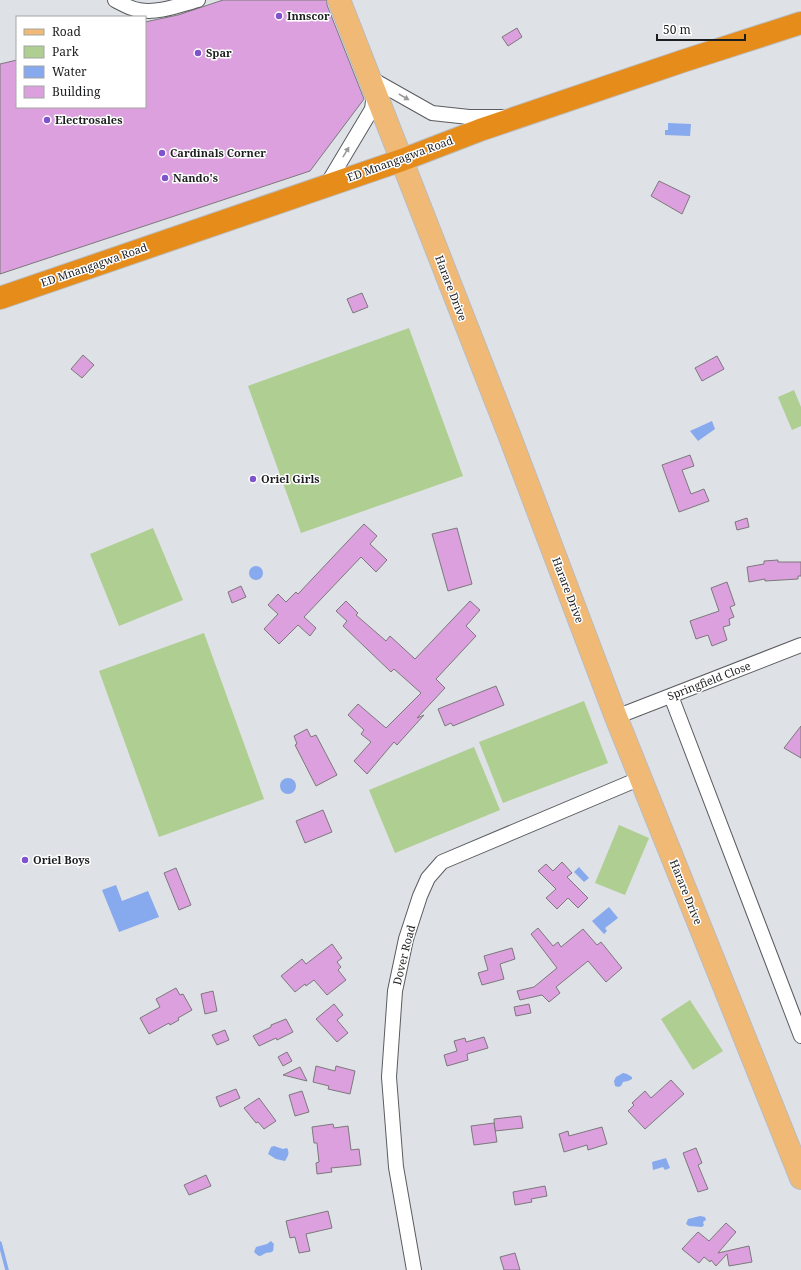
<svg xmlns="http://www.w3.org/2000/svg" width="801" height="1270" font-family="'Noto Serif',serif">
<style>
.green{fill:#afce92}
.water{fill:#87a9ee}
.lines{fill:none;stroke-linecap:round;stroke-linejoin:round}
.stream{stroke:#87a9ee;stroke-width:3.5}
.building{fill:#dba0dd;stroke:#7c797c}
.street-casing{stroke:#5a5c60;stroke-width:16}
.primary-casing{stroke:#bbbbbc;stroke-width:24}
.highway-casing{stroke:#bbbbbc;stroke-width:24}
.street{stroke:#fff;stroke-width:14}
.primary{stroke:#f0ba76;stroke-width:22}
.highway{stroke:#e68c1a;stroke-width:22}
.oneway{fill:#99999a}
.poi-dot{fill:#7f53cc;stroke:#fff;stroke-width:1.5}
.labels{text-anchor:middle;stroke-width:3;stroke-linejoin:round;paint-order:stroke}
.poi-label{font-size:11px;font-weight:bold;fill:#1c1d1f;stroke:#fff;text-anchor:start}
.street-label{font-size:11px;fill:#1c1d1f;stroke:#fff}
</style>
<rect width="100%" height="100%" fill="#dee1e5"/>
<g class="green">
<path d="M409,328L463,476L301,533L248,386Z"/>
<path d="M794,390L801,407V426L792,430L778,397Z"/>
<path d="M153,528L183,600L119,626L90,554Z"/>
<path d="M204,633L264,799L159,837L99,671Z"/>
<path d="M584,701L608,763L503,803L479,742Z"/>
<path d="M474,747L500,810L395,853L369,790Z"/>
<path d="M619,825L649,838L625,895L595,883Z"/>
<path d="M690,1000L723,1051L693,1070L661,1019Z"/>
</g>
<g class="water">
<path d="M668,123L691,124L690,136L665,135V130H668Z"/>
<path d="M712,421L715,429L698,441L690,431Z"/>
<circle cx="256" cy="573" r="7"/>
<circle cx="288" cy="786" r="8"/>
<path d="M579,867L589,878L584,882L574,872Z"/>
<path d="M116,885L122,901L148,891L159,917L119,932L102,890Z"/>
<path d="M609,907L618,918L605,928L607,931L604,934L592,921Z"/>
<path d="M623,1073L627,1074L632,1077V1079L628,1081L623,1082L621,1086L618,1087L615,1086L614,1081L616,1077Z"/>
<path d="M274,1146L283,1149L287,1148C290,1153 288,1156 285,1161L276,1159L268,1154L271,1147Z"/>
<path d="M666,1158L670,1168L665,1170L663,1167L653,1170L652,1162Z"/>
<path d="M700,1216L705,1217L706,1220L703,1222L704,1225L702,1227L689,1226L686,1224L688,1219Z"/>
<path d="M271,1241L274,1244C273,1246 274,1249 273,1251C271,1253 269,1252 266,1253C260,1256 260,1258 254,1252L256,1247L267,1244Z"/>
</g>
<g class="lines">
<path class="stream" d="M0,1243L7,1270"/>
</g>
<g class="building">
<path d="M223,0H327V5L364,99L310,171L0,274V64L17,60V107H145V22L178,15Z"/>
<path d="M517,28L522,37L508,46L502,37Z"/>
<path d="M659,181L690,196L682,214L651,196Z"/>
<path d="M362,293L368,307L353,313L347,299Z"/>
<path d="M83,355L94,365L82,378L71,369Z"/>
<path d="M717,356L724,369L702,381L695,368Z"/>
<path d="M690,455L694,466L682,470L691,494L704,489L709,501L679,512L662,465Z"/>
<path d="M747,518L749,527L737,530L735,522Z"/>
<path d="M364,524L377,536L370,544L387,560L376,572L361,557L304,617L316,628L310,636L298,625L279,644L264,629L278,614L268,605L278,594L286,602L296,592L298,594Z"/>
<path d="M457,528L472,584L448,591L432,534Z"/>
<path d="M778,560V562H801V576H798V579L765,581V579L749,582L747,567L764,564V561Z"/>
<path d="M727,582L735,605L730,607L734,617L729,619L730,625L723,627L727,640L712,646L708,635L696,639L690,621L719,611L711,588Z"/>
<path d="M241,586L246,597L232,603L228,592Z"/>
<path d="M346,601L358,613L356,615L386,641L390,636L415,659L470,601L480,610L466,626L476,636L436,679L445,688L417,718L424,715L397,745L394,742L367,774L354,761L371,742L361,734L364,730L348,715L358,704L386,728L421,693L394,669L391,672L343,626L347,621L336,611Z"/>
<path d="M496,686L504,705L453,726L451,723L445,726L438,709Z"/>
<path d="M801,726V758L784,748Z"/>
<path d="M307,729L311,737L316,735L337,775L316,786L295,745L297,744L294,736Z"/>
<path d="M323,810L332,832L305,843L296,821Z"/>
<path d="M562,862L572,873L567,877L588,898L578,908L568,898L557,909L546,898L556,889L538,871L546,864L553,871Z"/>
<path d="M176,868L191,905L179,910L164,873Z"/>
<path d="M538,928L553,946L558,942L561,947L583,929L597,945L601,942L622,968L606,982L588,961L556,987L560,993L549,1002L542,995L520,1000L517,991L534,987L557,968L531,934Z"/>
<path d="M332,944L342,958L337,962L341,967L338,970L346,980L327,995L314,980L306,986L305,984L295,992L281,976L302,959L306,964Z"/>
<path d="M512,948L515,959L500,964L504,979L482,985L478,973L488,970L484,956Z"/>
<path d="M176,988L180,995L183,994L192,1010L178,1018L179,1020L170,1025L169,1023L149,1034L140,1018L160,1007L156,999Z"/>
<path d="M213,991L217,1011L205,1014L201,994Z"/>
<path d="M334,1004L343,1015L337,1020L348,1033L337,1042L316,1019Z"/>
<path d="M529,1004L531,1013L516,1016L514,1007Z"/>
<path d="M286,1019L293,1032L277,1040L276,1038L259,1046L253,1036L271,1027V1025Z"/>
<path d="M225,1030L229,1040L217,1045L212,1035Z"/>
<path d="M484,1037L488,1048L467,1054L468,1060L447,1066L444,1055L457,1051L454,1041L465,1038L466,1042Z"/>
<path d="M287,1052L292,1061L283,1066L278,1057Z"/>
<path d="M316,1066L335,1071L336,1066L355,1071L350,1094L328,1089L329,1086L313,1082Z"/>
<path d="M300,1067L307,1081L283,1075Z"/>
<path d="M671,1080L684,1094L645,1129L628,1111L634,1105L632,1103L645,1091L651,1098Z"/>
<path d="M236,1089L240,1098L220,1107L216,1097Z"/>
<path d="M302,1091L309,1112L295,1116L289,1095Z"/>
<path d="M259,1098L276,1121L264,1129L258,1122L256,1123L244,1108Z"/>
<path d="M521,1116L523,1128L495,1131L494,1119Z"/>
<path d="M494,1123L497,1142L474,1145L471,1126Z"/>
<path d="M333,1124L334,1128L348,1126L351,1150L359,1149L361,1165L331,1168L332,1172L317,1174L316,1163L319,1162L317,1143H314L312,1127Z"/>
<path d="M602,1127L607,1144L588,1150L587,1145L564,1152L559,1134L568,1131L569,1136Z"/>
<path d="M696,1148L702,1163L698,1165L708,1189L698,1192L683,1153Z"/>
<path d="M206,1175L211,1186L189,1195L184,1185Z"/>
<path d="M545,1186L547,1196L531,1199L532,1202L515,1205L513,1192Z"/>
<path d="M328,1211L332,1228L306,1234L310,1251L299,1253L295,1237L290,1238L286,1221Z"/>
<path d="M726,1223L736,1232L718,1253L749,1246L752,1262L729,1266L727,1254L716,1266L711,1260L710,1262L704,1257L699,1263L682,1249L698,1232L709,1241Z"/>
<path d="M515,1253L520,1270H504L500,1257Z"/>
</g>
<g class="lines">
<g class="street-casing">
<g id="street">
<path d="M115,0C123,4 130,9 139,10C158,14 179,5 198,0"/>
<path d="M370,78L432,113L469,117H502"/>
<path d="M326,186L372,109L374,93"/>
<path d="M671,696L801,1036"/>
<path d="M616,717L801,645"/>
<path d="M414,1270L396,1167L389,1077L395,991L406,939L420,896L428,878L442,862L641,778"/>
</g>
</g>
<g class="primary-casing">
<path id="primary" d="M339,0L510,437L616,717L801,1178"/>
</g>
<g class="highway-casing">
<path id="highway" d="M0,298L402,160L480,130L683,61L801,23"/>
</g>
<use href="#street" class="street"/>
<use href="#primary" class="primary"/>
<use href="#highway" class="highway"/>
</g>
<defs><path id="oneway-solid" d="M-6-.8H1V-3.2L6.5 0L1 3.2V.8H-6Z"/></defs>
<g class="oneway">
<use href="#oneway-solid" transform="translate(404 97) rotate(30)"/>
<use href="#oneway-solid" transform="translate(346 152) rotate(-59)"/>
</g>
<g class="poi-dot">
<circle cx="279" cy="16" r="4"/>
<circle cx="198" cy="53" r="4"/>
<circle cx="47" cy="120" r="4"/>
<circle cx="162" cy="153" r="4"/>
<circle cx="165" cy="178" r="4"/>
<circle cx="253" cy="479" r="4"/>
<circle cx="25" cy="860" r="4"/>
</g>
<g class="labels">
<g class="poi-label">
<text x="287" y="20">Innscor</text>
<text x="206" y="57">Spar</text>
<text x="55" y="124">Electrosales</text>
<text x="170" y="157">Cardinals Corner</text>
<text x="173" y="182">Nando's</text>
<text x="261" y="483">Oriel Girls</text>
<text x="33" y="864">Oriel Boys</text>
</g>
<g class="street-label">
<text transform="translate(400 159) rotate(-20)" y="4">ED Mnangagwa Road</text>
<text transform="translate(94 265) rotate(-19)" y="4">ED Mnangagwa Road</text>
<text transform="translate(451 288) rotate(69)" y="4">Harare Drive</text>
<text transform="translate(568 590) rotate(69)" y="4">Harare Drive</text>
<text transform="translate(709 681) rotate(-21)" y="4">Springfield Close</text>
<text transform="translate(686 892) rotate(68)" y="4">Harare Drive</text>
<text transform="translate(404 955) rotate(-76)" y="4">Dover Road</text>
</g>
</g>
<rect x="16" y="16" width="130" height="92" fill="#ffffff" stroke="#a4a5a5"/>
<rect x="24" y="29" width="20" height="6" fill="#f0ba76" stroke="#a4a5a5"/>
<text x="52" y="36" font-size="12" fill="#1c1d1f">Road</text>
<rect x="24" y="46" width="20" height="12" fill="#afce92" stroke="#a4a5a5"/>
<text x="52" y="56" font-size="12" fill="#1c1d1f">Park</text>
<rect x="24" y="66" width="20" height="12" fill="#87a9ee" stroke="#a4a5a5"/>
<text x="52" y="76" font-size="12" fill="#1c1d1f">Water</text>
<rect x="24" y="86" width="20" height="12" fill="#dba0dd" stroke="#a4a5a5"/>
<text x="52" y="96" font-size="12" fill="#1c1d1f">Building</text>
<path d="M657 34v6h88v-6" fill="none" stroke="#1c1d1f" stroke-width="2"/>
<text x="663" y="34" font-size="12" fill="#1c1d1f" stroke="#ffffff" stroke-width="3" paint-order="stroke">50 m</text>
</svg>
